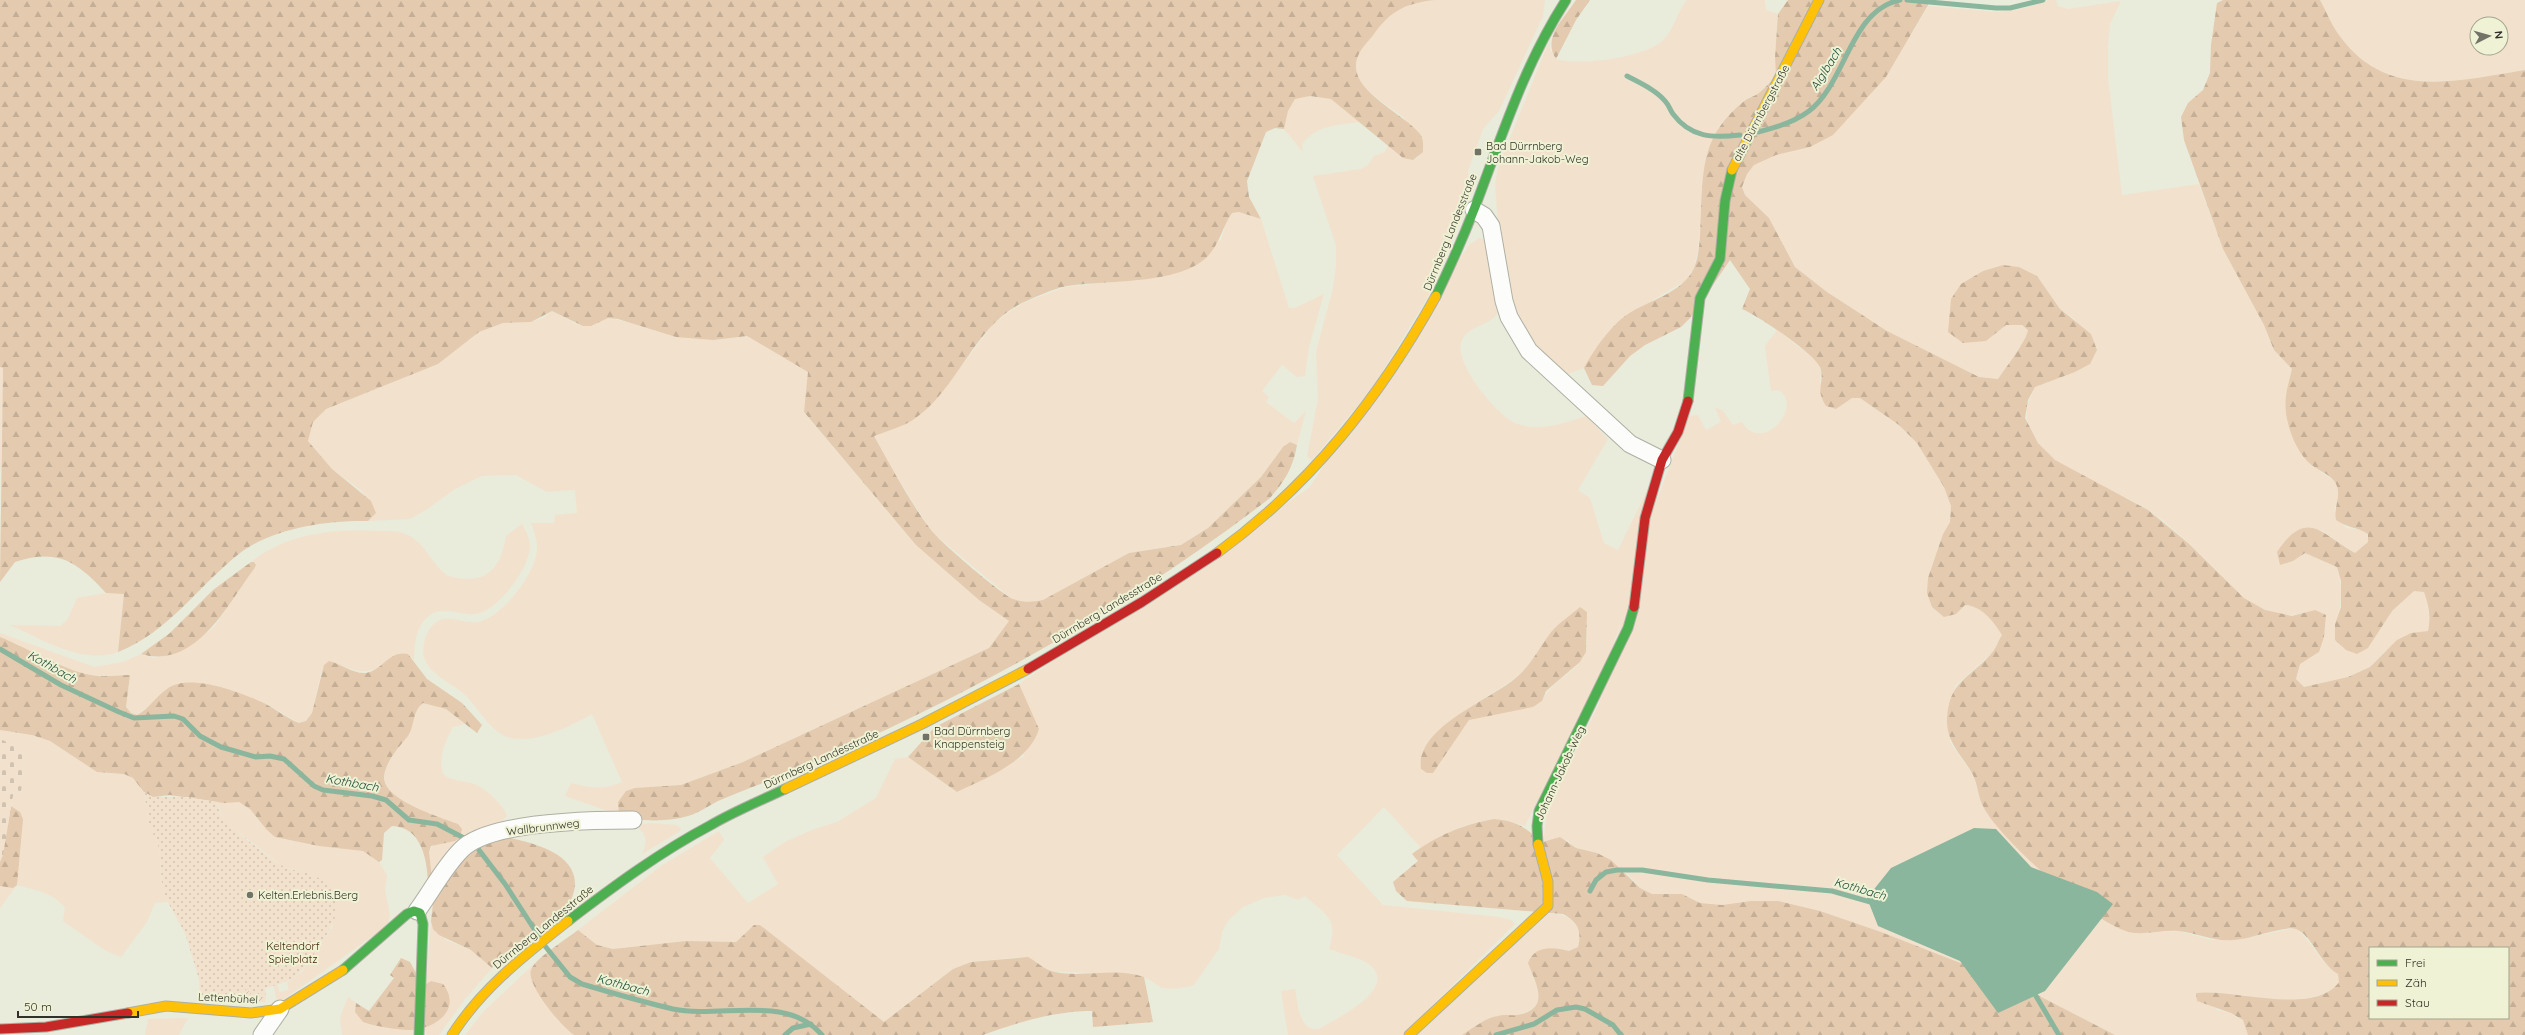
<svg xmlns="http://www.w3.org/2000/svg" width="2525" height="1035" font-family="Quicksand,sans-serif">
<style>
.grass{fill:#f2e2cd;fill-rule:evenodd}
.forest{fill:url(#forest-firs);fill-rule:evenodd}
.cemetery{fill:url(#cemetery-stones)}
.park{fill:url(#park-dots)}
.garden{fill:url(#garden-furrows)}
.water{fill:#8ab69d}
.lines{fill:none;stroke-linecap:round;stroke-linejoin:round}
.stream{stroke:#8ab69d;stroke-width:5}
.street-casing{stroke:#aeafa3;stroke-width:19}
.fast-casing{stroke:#aeafa3;stroke-width:11}
.slow-casing{stroke:#aeafa3;stroke-width:11}
.jam-casing{stroke:#aeafa3;stroke-width:11}
.street{stroke:#fcfcfa;stroke-width:17}
.fast{stroke:#4caf50;stroke-width:9}
.slow{stroke:#ffc107;stroke-width:9}
.jam{stroke:#c62828;stroke-width:9}
.poi-dot{fill:#717366;stroke:#eff2d4;stroke-width:1.5}
.labels{text-anchor:middle;stroke-width:4;stroke-linejoin:round;paint-order:stroke}
.street-label{font-size:11px;fill:#313227;stroke:#eff2d4}
.poi-label{font-size:11px;fill:#313227;stroke:#eff2d4;text-anchor:start}
.park-label{font-size:11px;fill:#462607;stroke:#eff2d4}
.water-label{font-size:12px;font-style:italic;fill:#184a37;stroke:#eff2d4}
</style>
<defs>
<pattern id="forest-firs" width="22" height="20" patternUnits="userSpaceOnUse"><rect width="22" height="20" fill="#e4caae"/><path d="M5 1l3.5 6h-7zM16 11l3.5 6h-7z" fill="#c4ae96"/></pattern>
<pattern id="cemetery-stones" width="16" height="16" patternUnits="userSpaceOnUse"><rect width="16" height="16" fill="#f2e2cd"/><path d="M2 7V4a2 2 0 0 1 4 0v3zM10 15v-3a2 2 0 0 1 4 0v3z" fill="#d0c2b0"/></pattern>
<pattern id="park-dots" width="8" height="8" patternUnits="userSpaceOnUse"><rect width="8" height="8" fill="#f2e2cd"/><path d="M2 2h.1M6 6h.1" fill="none" stroke="#d0c2b0" stroke-width="1.8" stroke-linecap="round"/></pattern>
<pattern id="garden-furrows" width="10" height="10" patternUnits="userSpaceOnUse"><rect width="10" height="10" fill="#f2e2cd"/><path d="M-1 1l2-2M0 10L10 0M9 11l2-2" fill="none" stroke="#d0c2b0"/></pattern>
</defs>
<rect width="100%" height="100%" fill="#e9ebdb"/>
<g class="grass">
<path d="M1435,0H1545L1543,16L1499,111L1483,129L1468,171L1471,193L1428,297L1371,390L1312,460L1307,456L1318,399L1316,352L1333,288L1336,266V245L1313,176L1361,169L1368,165L1374,156L1385,152L1388,145C1398,153 1406,164 1419,157C1416,149 1409,122 1403,117C1387,104 1349,86 1357,59C1359,50 1370,39 1376,31C1391,10 1410,2 1435,0Z"/>
<path d="M1687,0H1765L1766,10L1778,14L1775,57L1776,76L1758,94L1743,101L1719,126L1701,221L1698,249L1694,268L1685,281L1656,298L1610,333L1599,344L1584,368L1565,375L1535,347L1512,309L1498,224L1495,184L1498,168L1550,39V50L1556,59C1580,66 1641,58 1661,42C1675,30 1676,13 1687,0Z"/>
<path d="M2050,0H2056L2058,6L2068,9L2121,1L2110,24L2108,45V78L2122,195L2199,184L2223,249L2264,325L2274,350L2292,369L2290,381L2321,472L2335,481L2340,494L2334,511L2346,528L2362,530L2368,534V542L2355,553L2321,530L2280,565L2293,561L2305,553L2337,567C2343,587 2342,605 2335,624L2368,648L2392,611L2414,591L2425,592L2430,621L2428,631L2411,633L2384,652L2370,667L2348,677L2304,687L2296,679L2300,664L2319,652L2315,610C2295,616 2285,617 2265,610C2245,602 2231,585 2216,570C2195,550 2173,526 2148,510C2115,488 2061,476 2038,442C2023,421 2024,410 2035,387L2075,372L2089,364L2097,350L2074,319L2060,309L2049,293L2019,267L2003,265L1983,271L1986,341L2006,325H2022L2028,330C2027,340 2005,369 1998,379L1979,377L1887,331L1827,292L1795,267L1769,218L1745,195L1742,187L1747,173L1754,165L1776,155L1810,147L1913,32L1928,6L1997,12L2016,10Z"/>
<path d="M2320,0H2525V70C2456,81 2386,101 2339,35C2331,24 2326,11 2320,0ZM2477,24H2501V48H2477Z"/>
<path d="M1310,96L1331,99L1360,122C1339,125 1314,125 1302,145L1303,152L1284,129L1288,111L1295,99Z"/>
<path d="M1239,212L1261,219L1289,308H1295L1324,294L1309,347L1305,376L1297,377L1282,365L1262,391L1269,397L1266,402L1294,423L1306,411L1297,445L1290,442L1283,447L1261,477L1208,528L1181,545L1129,553L1043,600L1027,603L1012,599L932,532L893,471L874,436L913,420L966,360L994,323L1021,304L1065,287L1131,280L1221,240L1226,222L1232,213Z"/>
<path d="M1479,238L1485,240L1500,308C1495,327 1467,323 1461,343C1455,364 1498,418 1518,424C1541,432 1565,423 1586,416L1608,439L1578,490L1590,498L1604,543L1618,550L1650,485L1631,597L1607,661L1525,826C1487,812 1454,828 1421,848L1384,807L1337,855L1383,905L1499,917L1511,920L1515,924L1402,1035H1288L1281,991L1295,989C1298,1004 1299,1032 1319,1029C1335,1019 1399,990 1370,965C1360,957 1341,954 1329,949C1339,919 1326,915 1305,896L1298,900L1285,895L1264,898L1243,907L1228,921L1222,932L1219,949L1193,986L1173,989L1162,988L1148,979L1135,974L1056,972L1045,969L1034,960L1021,957L971,962L953,969L884,1022L760,925L749,929L736,942L686,941L613,949L597,945L578,930L661,866L719,831L724,840L710,858L748,903L778,884L763,857L785,842L812,830L837,822L876,798L895,759L908,757L957,792L1024,756L1019,684L1309,488L1469,245ZM1580,608L1587,612C1586,624 1589,641 1585,653C1579,672 1552,679 1542,701L1469,720L1433,772L1420,762L1429,741L1466,710L1517,677L1532,662L1553,630Z"/>
<path d="M552,311L576,324L591,325L608,318L713,340L747,336L809,372L804,413L916,545L979,600L1009,621L989,648L743,762L681,785L635,788L619,815L565,796L571,783C591,788 603,790 622,782L592,714C571,726 543,740 518,739C494,739 481,711 466,696C455,685 436,678 427,664C419,652 425,628 438,621C451,614 467,626 482,621C505,613 535,574 537,550C538,541 534,531 531,523H554L555,515L577,513L575,490L547,492L516,475L482,476L455,489L429,508L410,519L368,521L376,513L362,491L332,469L308,441L313,422L326,409L438,364L479,332L503,323L531,322L543,318Z"/>
<path d="M1777,330L1817,361L1821,371L1820,383L1836,409L1852,398H1860L1899,425L1917,443L1944,487L1951,506L1950,522L1943,534L1937,551L1956,614L1965,605C1982,606 1993,621 2002,635L1992,653L1955,686L1950,742L1973,775L1983,807L2028,859L2133,933L2179,931L2212,940H2235L2295,928C2313,941 2319,963 2338,974L2340,982C2317,1013 2241,994 2207,992L2217,1010L2231,1013L2244,1021L2248,1035H2115L2022,987L1881,932L1820,911L1751,901L1722,905L1700,903L1682,894H1652L1640,888L1628,874L1597,853L1576,848L1567,840L1543,842L1548,806L1599,704L1650,518L1689,416L1698,415L1706,430L1721,422L1715,407L1723,411L1733,425L1742,422C1762,455 1804,407 1779,390L1771,391L1765,346Z"/>
<path d="M0,367L3,368L1,471H0Z"/>
<path d="M522,524C526,531 530,538 530,547C529,568 501,606 480,613C464,618 444,604 429,616C415,626 415,644 414,660L408,654C375,667 371,680 336,663L321,673L312,713L306,721L299,723L265,703L221,688L151,704L137,715L131,713L126,707L130,675C119,675 108,677 97,676C65,672 30,649 0,637V633L94,667L123,662L141,654L154,658L175,653L195,642L214,627L254,569L256,565L254,562H251C287,534 331,529 375,531C386,531 398,530 408,535C426,544 432,565 448,576C484,586 501,571 506,536Z"/>
<path d="M106,593L124,594L118,652C82,665 42,639 10,625L60,626L68,619L77,598Z"/>
<path d="M423,703L446,709L465,724L453,727C445,741 437,760 444,775C454,782 463,780 474,784C484,787 505,806 507,816L432,884L429,852L435,843L455,841L458,824C440,817 381,800 384,776C386,762 398,749 406,738C414,728 412,711 423,703Z"/>
<path d="M0,730L32,735L50,741L97,772L124,774L133,778L144,792L149,823L159,848L162,883L167,902L155,903L147,922L121,957L106,951L63,921L65,908C55,893 34,890 17,885L0,908V886L4,887L20,812L11,806L14,790L21,791L27,755L20,754L21,748L0,739Z"/>
<path d="M217,802H239L250,809L257,819L282,839L363,851L371,855L379,862L387,875L385,890L390,916L387,926L277,1004L274,986L277,985L280,992L289,990L287,982L302,972L333,926L312,875L282,866L231,826L223,818Z"/>
<path d="M650,823L676,825L681,828L680,831L642,854C649,842 646,830 633,825Z"/>
<path d="M1547,913C1565,915 1574,917 1581,935L1578,947L1569,952L1556,948L1533,977L1539,992V1002L1533,1009L1518,1015L1497,1016L1462,1035H1414Z"/>
<path d="M431,921L446,940L471,950L492,968L465,999L439,1035H427L423,1027Z"/>
<path d="M536,962L531,970L546,1005L574,1035H465L483,1012Z"/>
<path d="M348,997L356,1003L355,1012L383,1026L413,1029V1035H342L340,1018Z"/>
<path d="M188,1018L179,1035H145L148,1019Z"/>
</g>
<g class="forest">
<path d="M0,0H1435C1407,3 1391,10 1374,34C1369,41 1359,50 1357,59C1347,90 1405,114 1420,134C1424,139 1423,146 1423,152L1413,160L1403,158L1331,99L1310,96L1295,99L1288,111L1284,129L1275,128L1266,132L1247,181L1249,197L1261,219L1239,212L1232,213C1222,227 1220,244 1207,257C1179,285 1105,280 1067,286C1053,289 1035,297 1022,303C973,327 958,390 913,420C902,427 887,431 874,436C892,468 909,501 931,530C940,542 1001,594 1013,599C1024,603 1032,602 1043,600L1129,553L1181,545L1208,528L1261,477L1283,447L1290,442L1297,445C1293,468 1284,482 1270,498C1118,615 950,707 773,779C755,786 736,793 718,801C708,806 699,813 688,816C668,822 639,822 619,815L618,802L626,791L635,788L681,785L743,762L989,648L1009,621L979,600L916,545L804,412L808,372L747,336L713,340L676,337L618,319L608,318L591,326H583L552,311L531,322L503,323L479,332L438,364L326,409L313,422L308,441L332,469L371,501L376,513L368,521C327,520 273,528 240,553C198,586 169,632 118,652L124,594L106,593C77,562 59,548 15,562L0,582L3,368L0,367Z"/>
<path d="M1576,0H1590L1576,20L1556,59C1542,37 1564,19 1576,0Z"/>
<path d="M1788,0H1931L1886,77L1833,135L1810,147L1776,155L1754,165L1747,174L1742,187L1745,195L1769,218L1795,267L1827,292L1887,331L1979,377L1998,379C2005,369 2027,340 2028,330L2022,325H2006L1986,341L1963,343L1948,332L1951,299L1961,284L1983,271L2003,265L2019,267L2037,276L2060,309L2091,334L2097,350L2090,364L2075,372L2035,387L2028,400L2025,418L2038,443L2055,460L2148,510L2188,543L2244,598L2265,610L2292,616L2315,610L2326,615L2324,637L2319,652L2300,664L2296,679L2304,687L2348,677L2370,667L2397,640L2411,633L2428,631C2431,617 2429,606 2424,592L2414,591L2392,611L2368,648L2357,654L2346,650L2335,640V624L2341,607V581L2337,567L2305,553L2293,561L2280,565L2277,552C2307,508 2320,533 2355,553L2368,542V534C2358,527 2347,528 2336,520C2333,506 2343,495 2335,482C2330,474 2315,469 2308,462C2293,447 2283,417 2286,396C2287,387 2290,378 2292,369L2274,350L2264,325L2223,249L2184,140L2181,117L2188,103L2203,90L2210,73L2211,45L2217,3L2223,0H2320C2326,11 2331,24 2339,35C2386,101 2456,81 2525,70V1035H2248L2243,1020L2231,1013L2197,1001L2196,993C2234,988 2314,1017 2339,982L2338,974C2320,964 2312,935 2296,929C2287,925 2247,940 2234,940C2213,942 2198,933 2179,931C2164,930 2149,934 2134,933C2100,930 2000,839 1984,808C1978,798 1978,785 1973,775C1963,756 1946,743 1947,719C1949,681 1969,679 1991,654C1996,649 1998,641 2002,635C1993,621 1982,606 1965,605L1956,614L1944,617L1932,607L1927,593L1928,578L1943,534L1950,522L1951,506L1944,487L1917,443L1899,425L1860,398H1852L1836,409L1826,406C1815,388 1824,386 1821,370C1819,356 1757,315 1742,309L1750,289L1730,260L1691,317L1681,327L1645,345L1630,356L1603,386L1592,385L1584,368C1593,351 1611,325 1628,314C1649,300 1683,293 1694,268C1701,251 1700,228 1701,211C1703,164 1704,134 1743,102C1747,98 1754,97 1759,93C1765,88 1770,82 1776,76L1775,57L1778,14ZM2370,948H2508V1018H2370Z"/>
<path d="M251,562H254L256,565L254,569C227,605 196,670 141,654L170,633L213,590Z"/>
<path d="M1580,607L1587,612L1586,652L1580,662L1546,691L1542,701L1533,707L1469,720L1433,773H1427L1421,769C1415,727 1491,700 1517,677C1532,664 1540,646 1552,631C1560,622 1571,615 1580,607Z"/>
<path d="M0,637C30,649 65,672 97,676C108,677 119,675 130,675L126,707L131,713L137,715C149,709 156,696 167,689C190,672 241,693 264,703C276,709 286,718 299,723L306,721L312,713L324,665L329,661C341,664 353,674 366,673C383,670 389,650 408,654L427,679L462,703L482,725L477,733L446,709L423,703C412,711 415,726 408,736C399,747 386,761 384,776C382,800 440,817 458,824L462,829L460,838L455,841L431,846L429,852L432,878L428,882C427,858 421,827 392,826L384,833L382,860L379,862L363,851L319,846L275,837L267,830L250,809L239,802L224,803L170,795L153,797L144,792L133,778L124,774L97,772L50,741L32,735L0,730Z"/>
<path d="M1019,684L1039,729C1029,762 986,778 957,792L908,757L935,727Z"/>
<path d="M11,806L20,812L23,819L17,885L13,888L0,886V862Z"/>
<path d="M1494,819C1520,822 1523,827 1543,842L1560,837L1576,848L1597,853L1611,860L1640,888L1652,894H1682L1700,903L1722,905L1751,901H1778L1820,911L1881,932L2022,987L2115,1035H1462C1473,1028 1485,1018 1498,1016C1504,1014 1510,1016 1516,1015C1552,1010 1536,984 1528,963C1535,945 1553,947 1569,951L1578,947C1582,931 1578,922 1563,914L1407,901L1396,891L1393,882L1418,861L1412,854C1438,835 1462,825 1494,819Z"/>
<path d="M506,837C541,844 594,859 568,906L492,968L471,950L439,935L433,929L431,921L433,903L464,852Z"/>
<path d="M754,925H760L884,1022L953,969L971,962L1028,957C1038,962 1044,970 1055,972C1084,978 1115,967 1144,977L1153,1022L1093,1027L1092,1011C1054,1011 1019,1022 983,1035H574C562,1027 526,985 531,970C535,958 567,939 578,930L597,945L613,949L686,941L736,942Z"/>
<path d="M401,958L410,962L423,986L431,981L443,984C463,1010 434,1030 409,1030C397,1030 374,1026 363,1022L355,1012L356,1003L369,1011L394,978L390,975Z"/>
</g>
<path class="cemetery" d="M0,739L21,748L20,754L27,755L21,791L14,790L3,855L0,862Z"/>
<path class="park" d="M144,792L153,797H188L217,802C218,807 219,812 222,816C226,824 272,860 281,865C289,870 301,871 310,874C350,890 339,917 320,945C304,970 297,981 265,988L266,998H253L247,990C233,1003 218,1001 200,1001L199,979L185,933L165,897L162,883L159,848L149,823Z"/>
<path class="garden" d="M247,989L253,998H266L265,1002L227,1001L238,997Z"/>
<path class="water" d="M1974,828L1996,829L2031,867L2097,892L2113,904L2045,991L1998,1013L1960,961L1878,926L1867,898L1891,868Z"/>
<g class="lines">
<g class="stream">
<path d="M1907,0L1996,8H2010L2043,0"/>
<path d="M1627,76C1640,83 1656,90 1665,101C1669,105 1670,110 1673,114C1691,138 1713,138 1740,135"/>
<path d="M1758,132C1775,128 1796,121 1809,111C1846,83 1850,10 1900,0"/>
<path d="M0,649L61,685L119,712L134,718L174,716L183,719L200,736L221,747L256,757L270,756L284,759L314,786L323,790L372,796L386,800L409,820L437,824L464,838"/>
<path d="M479,850L505,884L540,938"/>
<path d="M1590,891L1596,880L1606,872L1617,870H1642L1708,880L1832,891L1874,903"/>
<path d="M545,946L570,977L582,984C612,993 643,1002 673,1009C721,1019 786,993 822,1035"/>
<path d="M2033,991L2059,1035"/>
<path d="M785,1035L793,1028L811,1024"/>
<path d="M1496,1035L1534,1024L1557,1010L1576,1007L1585,1009L1613,1025L1621,1035"/>
</g>
<g class="street-casing">
<g id="street">
<path d="M1474,210L1484,216L1491,226L1504,301L1509,317L1529,351L1630,444L1662,460"/>
<path d="M417,911C431,892 444,867 461,850C489,821 593,820 633,820"/>
<path d="M262,1035L280,1009"/>
</g>
</g>
<g class="fast-casing">
<g id="fast">
<path d="M1436,296C1450,267 1463,238 1475,207C1502,136 1524,65 1566,0"/>
<path d="M1688,401L1700,298L1720,259L1725,201L1732,170"/>
<path d="M1538,844L1537,826L1539,811L1628,628L1634,607"/>
<path d="M568,921C614,886 660,852 711,825C735,811 760,801 785,789"/>
<path d="M343,970L407,914L414,911L420,913L423,924L419,1035"/>
</g>
</g>
<g class="slow-casing">
<g id="slow">
<path d="M1732,170L1819,0"/>
<path d="M1217,553C1311,485 1380,397 1436,296"/>
<path d="M785,789L922,724L1028,669"/>
<path d="M128,1013L166,1006L251,1013L280,1009L343,970"/>
<path d="M452,1035C482,988 525,955 568,921"/>
<path d="M1409,1035L1548,906V882L1538,844"/>
</g>
</g>
<g class="jam-casing">
<g id="jam">
<path d="M1634,607L1645,518L1662,460L1678,432L1688,401"/>
<path d="M1028,669L1142,602L1217,553"/>
<path d="M0,1029L46,1027L128,1013"/>
</g>
</g>
<use href="#street" class="street"/>
<use href="#fast" class="fast"/>
<use href="#slow" class="slow"/>
<use href="#jam" class="jam"/>
</g>
<g class="poi-dot">
<rect x="1474" y="148" width="8" height="8" rx="2"/>
<rect x="922" y="733" width="8" height="8" rx="2"/>
<circle cx="250" cy="895" r="4"/>
</g>
<g class="labels">
<g class="street-label">
<text transform="translate(1761 113) rotate(-62)" y="4">alte Dürrnbergstraße</text>
<text transform="translate(1450 232) rotate(-68)" y="4">Dürrnberg Landesstraße</text>
<text transform="translate(1107 608) rotate(-31)" y="4">Dürrnberg Landesstraße</text>
<text transform="translate(821 759) rotate(-25)" y="4">Dürrnberg Landesstraße</text>
<text transform="translate(1560 773) rotate(-65)" y="4">Johann-Jakob-Weg</text>
<text transform="translate(543 827) rotate(-7)" y="4">Wallbrunnweg</text>
<text transform="translate(543 927) rotate(-39)" y="4">Dürrnberg Landesstraße</text>
<text transform="translate(228 998) rotate(3)" y="4">Lettenbühel</text>
</g>
<g class="poi-label">
<text x="1486" y="150">Bad Dürrnberg<tspan x="1486" dy="13">Johann-Jakob-Weg</tspan></text>
<text x="934" y="735">Bad Dürrnberg<tspan x="934" dy="13">Knappensteig</tspan></text>
<text x="258" y="899">Kelten.Erlebnis.Berg</text>
</g>
<g class="park-label">
<text x="293" y="950">Keltendorf<tspan x="293" dy="13">Spielplatz</tspan></text>
</g>
<g class="water-label">
<text transform="translate(1826 69) rotate(-58)" y="4">Aiglbach</text>
<text transform="translate(52 667) rotate(29)" y="4">Kothbach</text>
<text transform="translate(352 783) rotate(10)" y="4">Kothbach</text>
<text transform="translate(1860 889) rotate(16)" y="4">Kothbach</text>
<text transform="translate(623 985) rotate(15)" y="4">Kothbach</text>
</g>
</g>
<rect x="2369" y="947" width="140" height="72" fill="#eff2d4" stroke="#a3a58f"/>
<rect x="2377" y="960" width="20" height="6" fill="#4caf50" stroke="#a3a58f"/>
<text x="2405" y="967" font-size="12" fill="#313227">Frei</text>
<rect x="2377" y="980" width="20" height="6" fill="#ffc107" stroke="#a3a58f"/>
<text x="2405" y="987" font-size="12" fill="#313227">Zäh</text>
<rect x="2377" y="1000" width="20" height="6" fill="#c62828" stroke="#a3a58f"/>
<text x="2405" y="1007" font-size="12" fill="#313227">Stau</text>
<g transform="translate(2489 36) rotate(84)"><circle r="19" fill="#eff2d4" stroke="#a3a58f"/>
<path d="M0-3L7 15L0 10L-7 15Z" fill="#717366"/>
<text y="-6" font-size="11" font-weight="bold" text-anchor="middle" fill="#313227">N</text>
</g>
<path d="M18 1011v6h120v-6" fill="none" stroke="#313227" stroke-width="2"/>
<text x="24" y="1011" font-size="12" fill="#313227" stroke="#eff2d4" stroke-width="3" paint-order="stroke">50 m</text>
</svg>
